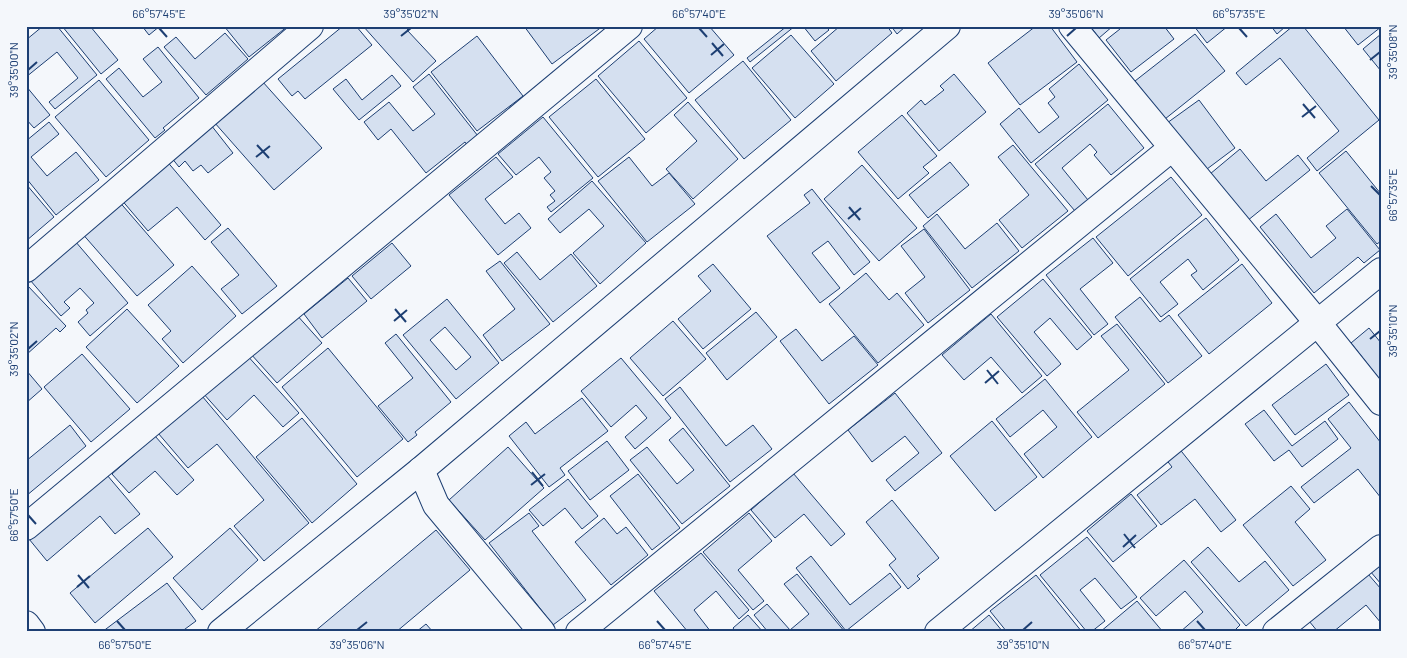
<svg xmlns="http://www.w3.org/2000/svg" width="1407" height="658" font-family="Barlow,sans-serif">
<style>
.building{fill:#d5e0f0;stroke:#1d3f73;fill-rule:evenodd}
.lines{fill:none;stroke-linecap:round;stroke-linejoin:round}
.minor-casing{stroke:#1d3f73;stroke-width:28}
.minor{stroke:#f4f7fb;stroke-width:26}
.ticks{fill:none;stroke:#1d3f73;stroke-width:2}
.neatline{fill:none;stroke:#1d3f73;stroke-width:2}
.ticks-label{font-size:12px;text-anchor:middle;fill:#1d3f73}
</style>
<rect width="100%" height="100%" fill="#f4f7fb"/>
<g class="building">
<path d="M43,26H57L97,75L55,109L49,102L78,78L57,52L26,77V40Z"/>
<path d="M62,26H90L118,60L101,74Z"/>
<path d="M142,26H160L149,35Z"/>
<path d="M224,26H288L249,57Z"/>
<path d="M343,26H356L372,45L305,99L298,91L292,96L278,79Z"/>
<path d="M363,26H411L407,30L436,61L413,82Z"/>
<path d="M524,26H603L552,64Z"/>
<path d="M659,26H709L734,55L689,93L644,39Z"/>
<path d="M787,26H795L750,62L747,58Z"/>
<path d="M803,26H825L829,30L815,41Z"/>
<path d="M840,26H887L892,33L836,81L811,51Z"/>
<path d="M891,26H906L897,34Z"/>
<path d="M1036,26H1050L1077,62L1020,105L988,63Z"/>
<path d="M1090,26H1113L1099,38Z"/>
<path d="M1118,26H1164L1174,39L1131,72L1106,40L1120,29Z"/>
<path d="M1194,26H1228L1207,43Z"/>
<path d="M1271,26H1286L1277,34Z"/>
<path d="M1293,26H1303L1379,120L1317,171L1307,158L1339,131L1280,58L1246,85L1236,73Z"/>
<path d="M1343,26H1381V27L1358,45Z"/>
<path d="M225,33L248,59L206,95L164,47L176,37L195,59Z"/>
<path d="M1195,34L1225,71L1165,119L1135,81Z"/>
<path d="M1381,34V71L1363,49Z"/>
<path d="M791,35L834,84L795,118L752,68Z"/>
<path d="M477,36L523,96L477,131L431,72Z"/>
<path d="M639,41L687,98L646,133L598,76Z"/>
<path d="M158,47L199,98L163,128L165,130L155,138L106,79L119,68L143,97L162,82L143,59Z"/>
<path d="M743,61L791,120L744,159L695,100Z"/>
<path d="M1079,64L1108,100L1031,163L1000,124L1019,108L1039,133L1059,117L1048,103L1055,97L1049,89Z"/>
<path d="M429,74L478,136L467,145L465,142L426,173L391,129L378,140L364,122L389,102L413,131L435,114L413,87Z"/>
<path d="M954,74L986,112L939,151L907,113L921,100L925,105L944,90L940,86Z"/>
<path d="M392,75L401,86L359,120L333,89L346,79L362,100Z"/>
<path d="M596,79L645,139L598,177L549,117Z"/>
<path d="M99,80L149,140L106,177L55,117Z"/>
<path d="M262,81L322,148L274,190L214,122Z"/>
<path d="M26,86L50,115L34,128L26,119Z"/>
<path d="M1199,100L1235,148L1203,172L1167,123Z"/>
<path d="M688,102L738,159L693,199L666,169L697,141L674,115Z"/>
<path d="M1108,104L1144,148L1111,175L1094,155L1097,152L1090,144L1062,168L1088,200L1075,211L1035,164Z"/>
<path d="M902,115L937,156L923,167L929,173L898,199L858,152Z"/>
<path d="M543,117L593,178L551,212L547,207L555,201L550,195L555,191L544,178L551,172L539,157L516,175L498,154Z"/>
<path d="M49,122L59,134L31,157L47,176L76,152L99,180L56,215L26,178V141Z"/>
<path d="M211,125L233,153L208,173L201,165L193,171L185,161L179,167L171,157Z"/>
<path d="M1013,145L1068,211L1022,248L999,220L1029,195L998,157Z"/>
<path d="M1240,149L1266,181L1298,155L1310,170L1247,221L1210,174Z"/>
<path d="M1346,151L1381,194V241L1377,244L1319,173Z"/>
<path d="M496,157L513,177L485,199L505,224L519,213L531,228L498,255L449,195Z"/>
<path d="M629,157L652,186L669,173L695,204L647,242L598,181Z"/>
<path d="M165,159L221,225L205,240L177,207L148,231L120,198Z"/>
<path d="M950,162L969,185L928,218L909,195Z"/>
<path d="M862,165L917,228L879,261L824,199Z"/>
<path d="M1171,177L1202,215L1128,276L1096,237Z"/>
<path d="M592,181L646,243L600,284L573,253L604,226L589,209L560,233L548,219Z"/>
<path d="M26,184L54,217L26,241Z"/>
<path d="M812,189L870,262L854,275L828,241L812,253L840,288L820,303L767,236L810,203L804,195Z"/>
<path d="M117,199L174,265L137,296L80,231Z"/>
<path d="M1347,209L1380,250L1364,263L1358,257L1314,293L1260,227L1276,214L1311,258L1336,238L1326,226Z"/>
<path d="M937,214L965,249L997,223L1019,251L972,288L923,226Z"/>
<path d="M1206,218L1239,260L1203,290L1191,275L1197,271L1188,259L1160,282L1178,304L1161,317L1130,279Z"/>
<path d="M228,228L277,286L242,314L221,289L239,275L211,242Z"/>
<path d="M924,229L970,290L928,323L905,293L925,277L901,246Z"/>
<path d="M1093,238L1113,263L1080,289L1108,324L1094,335L1046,275Z"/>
<path d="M75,241L128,303L90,336L78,322L88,313L86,310L94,303L80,288L64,302L70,308L61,316L30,280Z"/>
<path d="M392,243L411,266L371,299L352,276Z"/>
<path d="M517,252L540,280L571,254L597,286L553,322L504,263Z"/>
<path d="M500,261L550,324L502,361L483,335L515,309L486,271Z"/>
<path d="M713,264L751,309L703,349L678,319L711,291L698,276Z"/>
<path d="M1242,264L1272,303L1209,354L1178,315Z"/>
<path d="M192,266L236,316L183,363L162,339L171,331L148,305Z"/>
<path d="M866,273L889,300L897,293L924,325L878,363L829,304Z"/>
<path d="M348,278L367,301L322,338L304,314Z"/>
<path d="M1043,279L1092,337L1077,350L1050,318L1034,332L1061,364L1047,376L997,317Z"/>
<path d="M27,285L66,326L60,332L56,328L26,355Z"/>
<path d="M1140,297L1160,322L1169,315L1202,356L1168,383L1115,317Z"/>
<path d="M447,299L499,363L456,399L403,335ZM445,327L471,357L456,370L430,340Z"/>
<path d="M127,309L179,366L137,403L86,347Z"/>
<path d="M756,312L777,337L727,380L706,353Z"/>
<path d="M295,313L322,343L277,383L250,353Z"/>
<path d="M991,314L1042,376L1022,393L991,357L964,380L942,355Z"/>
<path d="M673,321L706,359L663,396L630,358Z"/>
<path d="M1117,324L1165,384L1098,438L1077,412L1129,370L1101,336Z"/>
<path d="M1369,328L1381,343V381L1351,343Z"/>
<path d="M796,329L822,361L854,336L878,365L829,404L780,341Z"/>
<path d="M396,334L451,402L415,432L417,435L408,442L378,406L413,378L385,343Z"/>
<path d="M328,348L403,439L357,477L282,387Z"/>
<path d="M245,353L299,413L283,427L254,395L227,420L202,392Z"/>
<path d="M82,354L130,409L91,442L44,387Z"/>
<path d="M621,358L671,418L635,449L625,437L647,418L636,405L611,427L581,391Z"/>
<path d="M1326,364L1349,395L1295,435L1272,405Z"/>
<path d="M26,370L42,389L26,403Z"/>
<path d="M1045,379L1092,437L1043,478L1024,454L1057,427L1043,410L1010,437L996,419Z"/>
<path d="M680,387L726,446L753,425L772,449L730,482L665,399Z"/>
<path d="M895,393L942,453L895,491L886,480L919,453L905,436L872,462L848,430Z"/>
<path d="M202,396L309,523L264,561L234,526L264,500L217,444L188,468L158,433Z"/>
<path d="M582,398L608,431L560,468L565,475L549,487L509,436L526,422L535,434Z"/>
<path d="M1349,402L1381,443V498L1358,469L1314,503L1301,487L1351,448L1328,419Z"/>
<path d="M1264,410L1292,446L1325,421L1338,439L1302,467L1289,450L1274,461L1245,424Z"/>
<path d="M302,418L357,484L312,523L256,457Z"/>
<path d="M992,421L1037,477L995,511L950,456Z"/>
<path d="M70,425L86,446L26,496V461Z"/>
<path d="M683,428L730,486L682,524L630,460L647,447L677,484L694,470L669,440Z"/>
<path d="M155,436L194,480L177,495L155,471L129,493L112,474Z"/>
<path d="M607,441L629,470L590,500L568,471Z"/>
<path d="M508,447L544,488L485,540L449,500Z"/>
<path d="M1178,447L1236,520L1221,532L1195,499L1161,525L1137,495L1172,467L1165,458Z"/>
<path d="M793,473L845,534L831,546L804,514L775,538L751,510Z"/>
<path d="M638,474L680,528L652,550L610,496Z"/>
<path d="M107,475L140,514L115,534L100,516L47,561L29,539Z"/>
<path d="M568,479L598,516L582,529L565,508L543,526L529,510Z"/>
<path d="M1291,486L1310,509L1295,522L1326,560L1293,586L1243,525Z"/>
<path d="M1131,494L1157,526L1113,562L1087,531Z"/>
<path d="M892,500L939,558L917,576L920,579L908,589L889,565L896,559L866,522Z"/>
<path d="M529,513L539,526L532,531L586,600L553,625L489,543Z"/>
<path d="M749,513L772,541L738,570L764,601L753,610L703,552Z"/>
<path d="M604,518L617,534L626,527L648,555L611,585L575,542Z"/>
<path d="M148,528L173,557L95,623L70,593Z"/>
<path d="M230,528L258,560L202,610L173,578Z"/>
<path d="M436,530L470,570L396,632H314Z"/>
<path d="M1087,537L1137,597L1121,609L1095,578L1080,590L1105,621L1091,632H1087L1040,575Z"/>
<path d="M1208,547L1239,582L1265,561L1289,590L1246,626L1191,562Z"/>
<path d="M701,553L749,610L739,619L716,591L694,610L711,632H688L654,591Z"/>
<path d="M811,556L850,605L890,573L901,587L846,631L796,568Z"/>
<path d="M1184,560L1240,625L1233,632H1180L1203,612L1185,591L1156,616L1140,598Z"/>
<path d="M1381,561V584L1370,571Z"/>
<path d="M797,574L845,632H768L754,615L767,604L790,630L809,614L784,584Z"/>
<path d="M1368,574L1381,589V623L1366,605L1333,632H1318L1309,621Z"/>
<path d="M1036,575L1082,632H1007L990,611Z"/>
<path d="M167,583L196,621L181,632H102Z"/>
<path d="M1137,601L1163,632H1100Z"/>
<path d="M748,615L763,632H736L733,628Z"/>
<path d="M989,615L1003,632H969Z"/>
<path d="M426,624L433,632H416Z"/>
</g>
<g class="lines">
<g class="minor-casing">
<g id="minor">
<path d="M1072,26L1317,322L1381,402"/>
<path d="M26,269L310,26"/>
<path d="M421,470L436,505L542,632"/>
<path d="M26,527L629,26"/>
<path d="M26,624L32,632"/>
<path d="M221,632L421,470L947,26"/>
<path d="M579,632L1172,148"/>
<path d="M938,632L1381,271"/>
<path d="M1276,632L1381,548"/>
</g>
</g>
<use href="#minor" class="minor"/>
</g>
<path class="ticks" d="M159,28L167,37M699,28L707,37M1239,28L1247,37M401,36L411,28M1067,36L1076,28M712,43L723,56M711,55L724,44M1370,60L1380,52M28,70L37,62M1303,104L1315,118M1302,117L1316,106M257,145L269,158M256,157L270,146M1371,186L1380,195M849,207L860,220M848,219L861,208M395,309L406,322M394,321L407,310M1370,339L1380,331M28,349L37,341M987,370L998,384M985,383L999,371M532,472L543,486M531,485L545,474M28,515L36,524M1124,534L1135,548M1123,547L1136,535M78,575L89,588M77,587L90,576M117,621L125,630M657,621L665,630M1197,621L1205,630M357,630L367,622M1023,630L1032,622"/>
<rect width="1407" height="658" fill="none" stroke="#f4f7fb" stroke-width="55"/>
<rect x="28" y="28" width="1352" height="602" class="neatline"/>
<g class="ticks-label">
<text x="159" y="18">66°57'45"E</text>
<text x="411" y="18">39°35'02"N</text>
<text x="699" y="18">66°57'40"E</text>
<text x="1076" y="18">39°35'06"N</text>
<text x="1239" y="18">66°57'35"E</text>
<text transform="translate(1393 52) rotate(-90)" y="4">39°35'08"N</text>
<text transform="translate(14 70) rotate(-90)" y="4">39°35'00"N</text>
<text transform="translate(1393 195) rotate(-90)" y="4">66°57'35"E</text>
<text transform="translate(1393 331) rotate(-90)" y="4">39°35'10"N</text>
<text transform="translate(14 349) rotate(-90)" y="4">39°35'02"N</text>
<text transform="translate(14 515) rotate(-90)" y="4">66°57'50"E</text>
<text x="125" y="649">66°57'50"E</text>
<text x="357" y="649">39°35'06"N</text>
<text x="665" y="649">66°57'45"E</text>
<text x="1023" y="649">39°35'10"N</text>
<text x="1205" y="649">66°57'40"E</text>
</g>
</svg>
